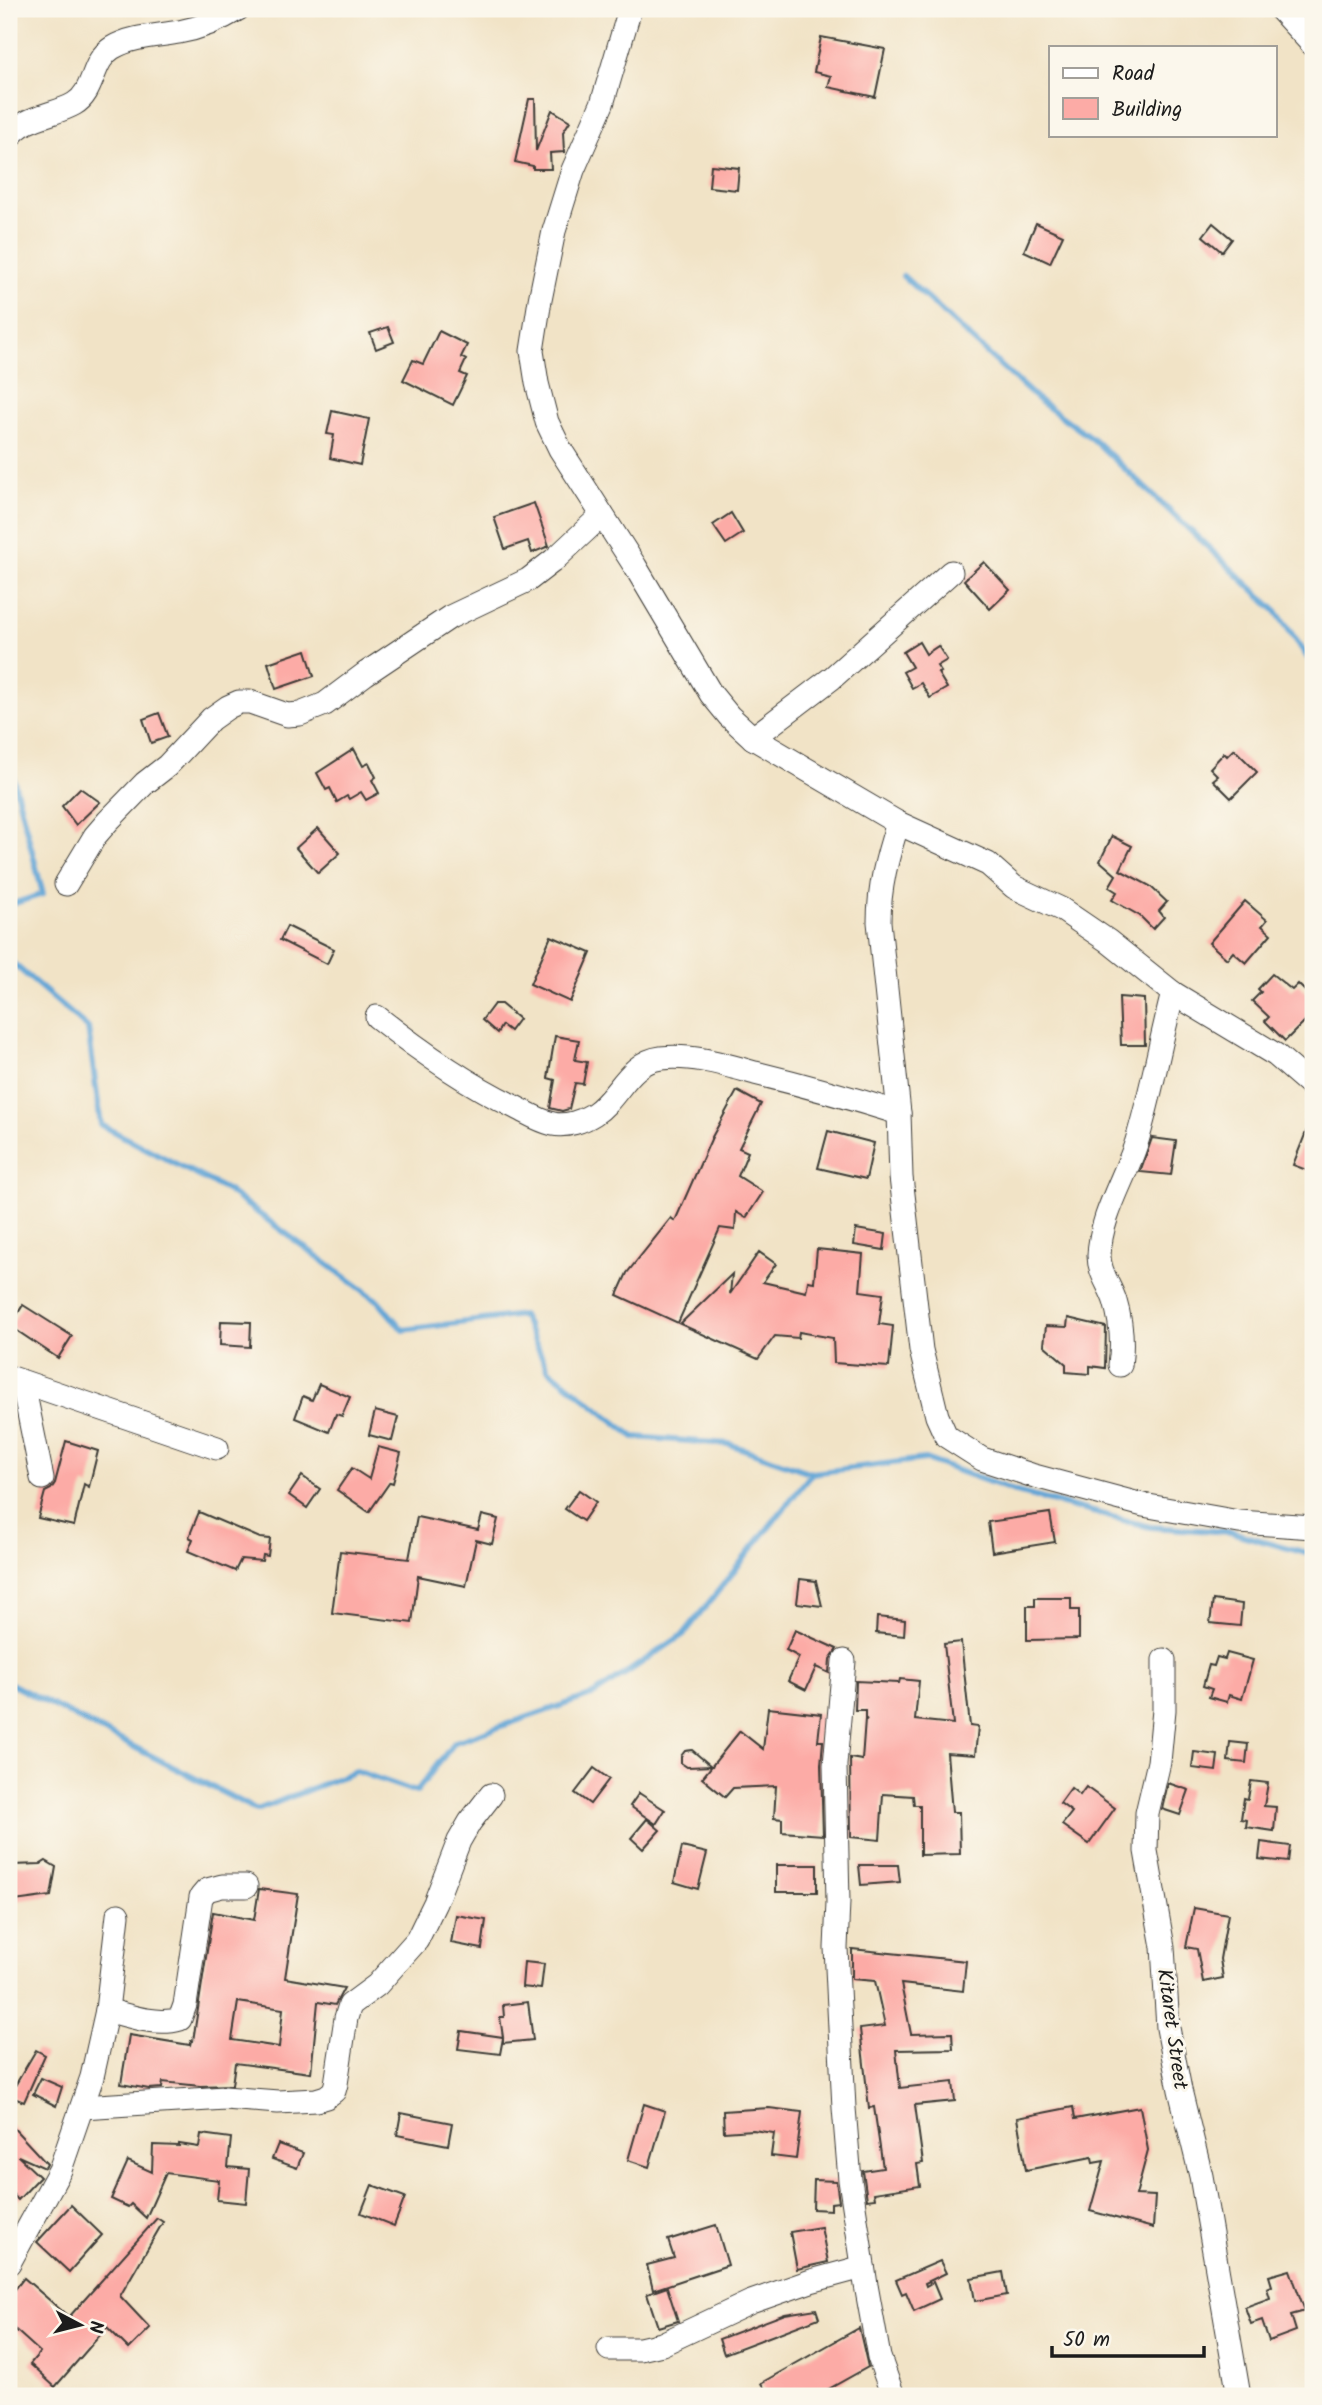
<svg xmlns="http://www.w3.org/2000/svg" width="1322" height="2405" font-family="Kalam,sans-serif">
<style>
.lines{fill:none;stroke-linecap:round;stroke-linejoin:round}
.stream{stroke:#60a4d5;stroke-width:6}
.building{fill:#fcaba6;fill-rule:evenodd}
.minor-casing{stroke:#3c3a36;stroke-width:25}
.minor{stroke:#fff;stroke-width:23}
.labels{text-anchor:middle;stroke-width:6;stroke-linejoin:round;paint-order:stroke}
.street-label{font-size:21px;fill:#1c1c1c;stroke:#fbf7ec}
</style>
<rect width="100%" height="100%" fill="#fbf7ec"/>
<filter id="ink" filterUnits="userSpaceOnUse"><feTurbulence type="fractalNoise" baseFrequency=".0143" numOctaves="2"/><feDisplacementMap in="SourceGraphic" scale="14" xChannelSelector="R" yChannelSelector="G"/><feConvolveMatrix kernelMatrix="1 2 1 2 8 2 1 2 1" color-interpolation-filters="sRGB"/></filter>
<filter id="wash" filterUnits="userSpaceOnUse"><feTurbulence type="fractalNoise" baseFrequency=".00686" numOctaves="4" result="noise"/><feDisplacementMap in="SourceGraphic" scale="28" xChannelSelector="R" yChannelSelector="G"/><feGaussianBlur stdDeviation="1.57" result="paint"/><feColorMatrix in="noise" values="0 0 0 0 0 0 0 0 0 0 0 0 0 0 0 0 0 1.4 0 .05"/><feComposite in="paint" operator="in"/></filter>
<g filter="url(#wash)">
<rect width="100%" height="100%" fill="#f1e3c6"/>
<g class="lines">
<g class="stream">
<path d="M903,276L1037,399L1093,439L1276,611L1313,665"/>
<path d="M9,762L43,894L9,905"/>
<path d="M9,960L88,1028L101,1125L228,1191L378,1301L403,1330L522,1315L548,1369L634,1437L729,1444L812,1473"/>
<path d="M9,1683L257,1810L356,1771L416,1792L455,1742L595,1694L684,1634L812,1473L925,1459L1020,1493L1150,1527L1231,1532L1313,1555"/>
</g>
</g>
<g id="blocks">
<g class="building">
<path d="M821,37L885,49L875,97L828,87L831,76L814,72Z"/>
<path d="M529,99H535L536,151L552,110L570,121L563,132L564,152L550,153L551,169H533V166L515,162Z"/>
<path d="M711,165L739,168L737,190L709,187Z"/>
<path d="M1036,223L1063,235L1050,263L1024,251Z"/>
<path d="M1213,223L1232,239L1222,252L1203,236Z"/>
<path d="M388,327L394,342L376,349L370,333Z"/>
<path d="M439,331L467,345L461,357L466,360L460,373L467,376L453,405L403,380L413,360L423,364Z"/>
<path d="M332,411L369,419L360,465L330,458L334,435L327,434Z"/>
<path d="M534,503L549,546L532,553L528,541L505,549L494,517Z"/>
<path d="M731,513L743,533L726,544L713,525Z"/>
<path d="M984,562L1010,590L990,609L964,580Z"/>
<path d="M919,642L926,654L938,646L947,660L937,666L941,672L938,673L947,688L930,698L921,683L912,688L903,672L912,667L903,652Z"/>
<path d="M306,650L314,676L276,689L268,663Z"/>
<path d="M159,713L168,737L151,743L143,719Z"/>
<path d="M354,749L363,766L369,763L376,777L372,780L379,793L366,800L361,792L349,799L347,796L337,802L330,788L326,790L317,773Z"/>
<path d="M1234,749L1257,772L1231,798L1213,780L1218,776L1210,768L1224,753L1227,756Z"/>
<path d="M80,788L100,802L76,825L62,806Z"/>
<path d="M318,828L340,853L318,873L296,848Z"/>
<path d="M1112,836L1132,846L1120,870L1150,886L1167,902L1159,911L1164,917L1153,929L1140,916L1112,900L1117,892L1109,887L1116,875L1100,861Z"/>
<path d="M1245,901L1267,920L1262,926L1271,934L1246,963L1233,952L1227,959L1209,943Z"/>
<path d="M287,926L334,949L327,964L280,940Z"/>
<path d="M551,936L591,953L570,1002L530,984Z"/>
<path d="M1272,974L1292,990L1298,984L1313,999V1013L1285,1041L1265,1021L1269,1017L1252,1001L1261,992L1258,989Z"/>
<path d="M1119,997L1144,999L1145,1045H1121Z"/>
<path d="M494,1004H501L519,1019L510,1031L502,1025L497,1033L482,1020Z"/>
<path d="M555,1036L579,1040L575,1060L587,1062L583,1084L575,1083L569,1109L562,1111L550,1108L555,1080L548,1078Z"/>
<path d="M737,1091L761,1104L739,1148L748,1152L738,1176L763,1192L746,1218L736,1212L735,1230L720,1228L678,1323L617,1295L627,1273L671,1218L675,1221L712,1137Z"/>
<path d="M1312,1117L1313,1161L1309,1171L1293,1165Z"/>
<path d="M828,1131L874,1143L866,1179L818,1168Z"/>
<path d="M1152,1138L1176,1141L1171,1175L1140,1172Z"/>
<path d="M856,1229L886,1234L884,1250L854,1245Z"/>
<path d="M817,1249L863,1254L860,1291L883,1294L879,1324L893,1326L889,1367L834,1363L833,1338L799,1332L798,1338L775,1336L758,1359L680,1324L732,1274L730,1294L759,1252L776,1264L763,1282L806,1292L808,1281L814,1282Z"/>
<path d="M23,1305L72,1336L58,1358L10,1326Z"/>
<path d="M1068,1318L1106,1327L1105,1368L1090,1366V1374L1066,1372V1364L1044,1345L1046,1326L1067,1327Z"/>
<path d="M221,1321L251,1322L250,1347L220,1345Z"/>
<path d="M319,1384L350,1397L342,1416L336,1414L329,1432L295,1418L303,1396L312,1400Z"/>
<path d="M375,1411L398,1417L392,1441L369,1435Z"/>
<path d="M66,1441L98,1451L89,1487L84,1484L74,1526L38,1518L45,1492L51,1489L55,1483Z"/>
<path d="M378,1447L401,1453L393,1483L390,1482L369,1512L337,1490L352,1468L369,1479Z"/>
<path d="M302,1476L320,1489L307,1508L289,1495Z"/>
<path d="M579,1490L596,1502L583,1521L565,1509Z"/>
<path d="M199,1512L260,1538L270,1539L268,1556L263,1555L262,1561L241,1559L235,1571L188,1551L193,1539L189,1537Z"/>
<path d="M1050,1513L1055,1542L992,1552L988,1522Z"/>
<path d="M482,1515L498,1519L492,1544L476,1540L466,1586L418,1576L412,1623L332,1613L340,1551L409,1559L417,1517L478,1530Z"/>
<path d="M800,1579L816,1581L822,1606L797,1603Z"/>
<path d="M1035,1598H1071V1610H1079V1639L1027,1640V1606H1035Z"/>
<path d="M1213,1600L1242,1604L1240,1626L1210,1623Z"/>
<path d="M877,1617L905,1620L904,1636L876,1633Z"/>
<path d="M795,1630L837,1649L830,1659L829,1673L816,1667L806,1690L788,1681L799,1657L786,1650Z"/>
<path d="M961,1642L970,1726L978,1727L975,1755L947,1753L952,1812H959L960,1854L920,1855V1805H914L913,1796L883,1794L880,1840L851,1837L850,1758L862,1760L865,1719L867,1720L865,1718V1710H855L856,1681L899,1683L900,1679L919,1681L915,1720L953,1724L944,1644Z"/>
<path d="M1227,1653L1253,1660L1242,1699L1229,1695L1227,1702L1209,1697L1212,1689L1203,1686L1209,1665L1214,1666L1217,1657L1225,1659Z"/>
<path d="M768,1708L821,1714L818,1741H823L821,1765L823,1835L782,1832V1819L774,1818L776,1786L733,1788L725,1797L702,1778L740,1731L763,1749Z"/>
<path d="M1230,1742L1248,1744L1246,1763L1228,1761Z"/>
<path d="M692,1750L711,1766L687,1767L681,1763V1756L685,1751Z"/>
<path d="M1194,1752L1218,1755L1216,1771L1192,1768Z"/>
<path d="M594,1768L609,1779L590,1804L575,1793Z"/>
<path d="M1251,1781L1268,1783L1264,1806L1276,1807L1274,1831L1246,1827L1247,1820L1241,1819L1244,1798L1248,1799Z"/>
<path d="M1168,1783L1189,1790L1180,1815L1162,1809Z"/>
<path d="M1086,1787L1115,1808L1089,1844L1062,1825L1072,1812L1060,1803L1071,1788L1080,1795Z"/>
<path d="M639,1793L665,1810L656,1824L630,1806Z"/>
<path d="M647,1819L660,1830L643,1849L631,1838Z"/>
<path d="M1261,1842L1290,1846L1288,1862L1259,1859Z"/>
<path d="M682,1847L707,1853L698,1889L674,1882Z"/>
<path d="M46,1861L56,1867L51,1896L15,1901L9,1892L12,1865L41,1864Z"/>
<rect x="776" y="1865" width="41" height="27"/>
<path d="M859,1865H898L900,1882L861,1885Z"/>
<path d="M259,1889L298,1894L285,1978L344,1988L335,2005L318,2002L311,2073L235,2063L232,2085L200,2086L163,2082L162,2088L149,2089L121,2084L129,2035L190,2045L191,2041H193L213,1912L254,1920ZM238,2002L283,2009L279,2047L232,2040Z"/>
<path d="M1194,1908L1228,1914L1220,1959L1223,1978L1203,1982L1197,1949L1186,1947Z"/>
<path d="M456,1915L486,1920L482,1949L451,1943Z"/>
<path d="M852,1949L966,1961L963,1991L901,1984L911,2034L952,2033L953,2049L896,2050L900,2088L953,2082L955,2101L915,2105L923,2163L917,2164L920,2186L874,2193L875,2199L867,2200L863,2171L883,2168L874,2107L869,2108L860,2029L885,2026L875,1981L852,1979Z"/>
<path d="M524,1962L544,1964L541,1989L522,1987Z"/>
<path d="M528,2002L533,2040L503,2043V2038L500,2054L458,2049L461,2031L503,2037L500,2017H504L503,2005Z"/>
<path d="M36,2050L45,2055L24,2102L9,2096Z"/>
<path d="M41,2078L62,2087L56,2106L33,2094Z"/>
<path d="M644,2104L665,2111L649,2167L628,2160Z"/>
<path d="M1073,2107L1075,2119L1140,2107L1148,2150L1136,2195L1155,2196L1153,2228L1090,2211L1104,2161L1093,2163L1092,2157L1026,2170L1017,2118Z"/>
<path d="M769,2108L802,2112L796,2159L771,2156L774,2133L753,2130L724,2132L723,2111Z"/>
<path d="M401,2113L452,2123L448,2145L397,2135Z"/>
<path d="M9,2123L47,2164L45,2168L18,2156L40,2177L18,2200L9,2190Z"/>
<path d="M201,2134L231,2138L228,2167L249,2169L246,2203L217,2200L219,2180L166,2173L146,2218L131,2204L128,2207L111,2199L128,2161L152,2172L153,2145L179,2146V2144L199,2147Z"/>
<path d="M278,2144L303,2153L297,2168L272,2159Z"/>
<path d="M814,2180L836,2181L839,2202L831,2203V2210L813,2209Z"/>
<path d="M372,2185L405,2197L394,2226L361,2213Z"/>
<path d="M71,2205L102,2235L69,2272L37,2242Z"/>
<path d="M157,2218L163,2222L120,2296L150,2328L129,2349L107,2327L55,2387L30,2364L40,2352L9,2324V2297L24,2278L69,2317Z"/>
<path d="M716,2225L728,2265L653,2290L647,2265L674,2258L668,2240Z"/>
<path d="M821,2227L828,2262L797,2269L790,2232Z"/>
<path d="M940,2261L946,2273L925,2283L926,2286L933,2282L940,2299L914,2311L906,2292L902,2294L896,2280Z"/>
<path d="M1290,2270L1305,2311L1291,2315L1296,2331L1269,2341L1262,2320L1251,2324L1245,2307L1270,2298L1267,2288L1272,2286L1269,2276Z"/>
<path d="M1003,2272L1007,2295L975,2301L971,2278Z"/>
<path d="M667,2287L678,2321L658,2327L647,2294Z"/>
<path d="M816,2309L819,2318L724,2354L719,2339L785,2314Z"/>
<path d="M859,2328L868,2367L816,2396H769L761,2383Z"/>
</g>
</g>
</g>
<g filter="url(#ink)">
<use href="#blocks" fill-opacity="0" stroke="#3c3a36" stroke-width="2"/>
<g class="lines">
<g class="minor-casing">
<g id="minor">
<path d="M630,9L602,104L573,170L554,231L540,300L532,351L537,383L547,422L560,449L635,566L711,694L729,716L753,738L898,823L988,864L1014,887L1061,909L1108,941L1173,993L1276,1055L1313,1087"/>
<path d="M1280,9L1313,45"/>
<path d="M9,138C23,116 53,116 74,104C95,92 91,61 112,48C132,36 157,36 179,32C201,28 220,20 238,9"/>
<path d="M753,738L832,678L951,572"/>
<path d="M898,823C887,857 879,887 879,922L899,1113L901,1177L921,1350L937,1416L946,1436L982,1459L1031,1475L1143,1505L1239,1522L1313,1527"/>
<path d="M66,884L95,836L108,821L145,783L167,766L211,719L228,707L239,702H250L287,715L300,714L325,704L365,674L450,617L528,580L554,560L602,515"/>
<path d="M377,1017C420,1051 465,1083 515,1107C527,1113 540,1121 553,1124C566,1127 583,1121 594,1114C619,1098 628,1062 661,1058C692,1054 726,1065 755,1073C804,1085 851,1098 899,1113"/>
<path d="M1120,1365C1123,1344 1121,1321 1115,1301C1110,1285 1099,1273 1099,1256C1100,1217 1124,1180 1136,1144C1151,1095 1160,1043 1173,993"/>
<path d="M9,1377L217,1448"/>
<path d="M23,1384L42,1478"/>
<path d="M1164,1660V1710L1159,1762L1147,1813L1146,1851L1163,1947L1168,2028L1180,2090L1201,2176L1239,2396"/>
<path d="M844,1661L835,1765L838,1902L836,1948L844,2108L850,2180L866,2285L879,2357L893,2396"/>
<path d="M107,2010C129,2016 157,2026 180,2019L185,2005L201,1897L207,1890L222,1886H246"/>
<path d="M82,2107L225,2098L278,2102L316,2100L326,2097L334,2091L336,2084L346,2018L350,2005L377,1985L417,1940L435,1903L459,1841L470,1822L491,1795"/>
<path d="M9,2263L60,2170L92,2077L107,2010L118,1915"/>
<path d="M609,2349H640L662,2344L751,2302L811,2281L863,2267"/>
</g>
</g>
<use href="#minor" class="minor"/>
</g>
</g>
<g class="labels">
<g class="street-label">
<text transform="translate(1173 2029) rotate(82)" y="7">Kitaret Street</text>
</g>
</g>
<rect width="1322" height="2405" fill="none" stroke="#fbf7ec" stroke-width="35"/>
<rect x="1049" y="46" width="228" height="91" fill="#fbf7ec" stroke="#a29f99" stroke-width="2"/>
<rect x="1063" y="68" width="35" height="10" fill="#ffffff" stroke="#a29f99" stroke-width="2"/>
<text x="1112" y="80" font-size="21" fill="#1c1c1c">Road</text>
<rect x="1063" y="98" width="35" height="21" fill="#fcaba6" stroke="#a29f99" stroke-width="2"/>
<text x="1112" y="116" font-size="21" fill="#1c1c1c">Building</text>
<g transform="translate(80 2325) rotate(97)" stroke="#fbf7ec" stroke-width="5" paint-order="stroke">
<path d="M0-5L12 26L0 18L-12 26Z" fill="#1c1c1c"/>
<text y="-10" font-size="19" font-weight="bold" text-anchor="middle" fill="#1c1c1c">N</text>
</g>
<path d="M1052 2346v10h152v-10" fill="none" stroke="#1c1c1c" stroke-width="3.5"/>
<text x="1063" y="2346" font-size="21" fill="#1c1c1c" stroke="#fbf7ec" stroke-width="5" paint-order="stroke">50 m</text>
</svg>
